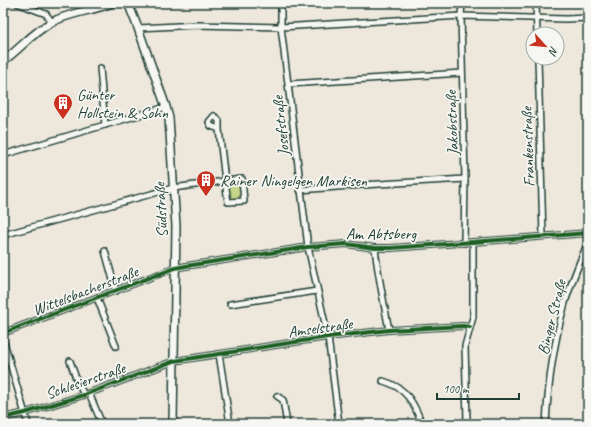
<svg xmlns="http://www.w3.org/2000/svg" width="591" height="427" font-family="Caveat,sans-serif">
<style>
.green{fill:#c5d68b;stroke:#728a60}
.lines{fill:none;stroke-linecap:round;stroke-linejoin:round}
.minor-casing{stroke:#1f3d34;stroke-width:8}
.tertiary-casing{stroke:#1f3d34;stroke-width:10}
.minor{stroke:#f6f6f2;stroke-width:5}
.tertiary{stroke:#f6f6f2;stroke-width:7}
.cycleway-casing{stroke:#f6f6f2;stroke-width:6}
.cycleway{stroke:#1b5e20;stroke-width:4}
.labels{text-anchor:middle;stroke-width:3.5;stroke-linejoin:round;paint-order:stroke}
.poi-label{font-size:16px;fill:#1f3d34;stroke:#f6f6f2;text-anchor:start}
.street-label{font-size:16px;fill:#1f3d34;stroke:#f6f6f2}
</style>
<rect width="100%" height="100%" fill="#ede8db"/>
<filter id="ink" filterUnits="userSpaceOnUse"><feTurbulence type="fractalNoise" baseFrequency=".025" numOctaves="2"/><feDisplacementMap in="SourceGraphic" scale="8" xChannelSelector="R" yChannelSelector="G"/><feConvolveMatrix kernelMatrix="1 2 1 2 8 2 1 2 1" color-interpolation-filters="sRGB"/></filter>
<g filter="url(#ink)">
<path class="green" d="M235,182C242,183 241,189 242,195L238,199H233L230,196L229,187L232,183Z"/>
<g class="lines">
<g class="minor-casing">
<g id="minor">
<path d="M17,3L46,14L52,22"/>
<path d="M281,3V27L308,247L328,337L339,424"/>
<path d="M462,3L461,16L465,179L464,243"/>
<path d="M536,3L537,34"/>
<path d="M138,28L198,25L281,27L461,16L566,19L588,18"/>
<path d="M538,58L543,236"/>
<path d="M100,68L105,125"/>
<path d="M289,84L462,73"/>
<path d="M3,155L166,107"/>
<path d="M242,179L244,201L228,202L225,181Z"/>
<path d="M300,190L362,185L465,179"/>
<path d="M3,235L173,188L225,181L219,129V120L214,116L209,122L211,126L219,129"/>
<path d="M375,248C378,276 384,303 389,330"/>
<path d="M105,251L116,291"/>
<path d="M97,298L116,346"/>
<path d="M230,304L317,291"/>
<path d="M3,333L175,268L186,266L308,247L346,244L375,248H391L473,242L588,233"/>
<path d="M3,339L28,424"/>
<path d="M219,354L230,424"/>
<path d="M70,361L77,381L84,395"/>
<path d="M383,381C406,387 414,403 422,424"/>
<path d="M89,393L102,424"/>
<path d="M277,396L283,400L287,424"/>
<path d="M3,418L25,413L84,395L174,361L328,337L389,330L463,326L470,327"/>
<path d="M461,424L467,420L465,346L473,317V242"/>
<path d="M546,424C548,384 554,342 565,303C571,282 580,262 588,242"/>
</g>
</g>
<g class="tertiary-casing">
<g id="tertiary">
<path d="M128,3L138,28L166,107L169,118L176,226L173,424"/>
<path d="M3,61C20,49 33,32 52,22C71,12 92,11 112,3"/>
</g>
</g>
<use href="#minor" class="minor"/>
<use href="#tertiary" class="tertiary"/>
<g class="cycleway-casing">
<g id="cycleway">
<path d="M3,333L175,268L186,266L308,247L346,244L375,248H391L473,242L588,233"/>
<path d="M3,418L25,413L84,395L174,361L328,337L389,330L463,326L470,327"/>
</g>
</g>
<use href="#cycleway" class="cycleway"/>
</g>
</g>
<defs>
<g id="building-pin" transform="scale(1)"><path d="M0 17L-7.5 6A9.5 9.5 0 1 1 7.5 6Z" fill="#c8321e" stroke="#f6f6f2"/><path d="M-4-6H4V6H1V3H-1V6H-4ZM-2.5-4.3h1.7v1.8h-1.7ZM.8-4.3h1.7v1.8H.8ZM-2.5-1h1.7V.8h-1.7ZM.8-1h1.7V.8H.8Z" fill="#fff"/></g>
</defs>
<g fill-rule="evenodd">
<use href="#building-pin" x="63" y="103"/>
<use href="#building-pin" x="206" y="180"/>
</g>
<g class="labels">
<g class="poi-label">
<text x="77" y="100">Günter<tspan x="77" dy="18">Hollstein &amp; Sohn</tspan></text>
<text x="220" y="186">Rainer Ningelgen Markisen</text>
</g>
<g class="street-label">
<text transform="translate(451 123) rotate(-92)" y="6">Jakobstraße</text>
<text transform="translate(280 126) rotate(-96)" y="6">Josefstraße</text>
<text transform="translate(527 147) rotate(-92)" y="6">Frankenstraße</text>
<text transform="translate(160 210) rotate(-93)" y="6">Südstraße</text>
<text x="381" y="239">Am Abtsberg</text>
<text transform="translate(85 290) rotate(-21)" y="6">Wittelsbacherstraße</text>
<text transform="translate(551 317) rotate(-76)" y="6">Binger Straße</text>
<text transform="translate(320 327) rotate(-8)" y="6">Amselstraße</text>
<text transform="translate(85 380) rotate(-19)" y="6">Schlesierstraße</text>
</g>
</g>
<rect width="591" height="427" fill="none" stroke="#f6f6f2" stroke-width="16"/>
<rect x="8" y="8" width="575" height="411" fill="none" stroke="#1f3d34" stroke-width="1.5" filter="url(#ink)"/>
<g transform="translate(545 46) rotate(117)"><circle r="19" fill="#f6f6f2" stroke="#a0aca6"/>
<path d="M0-3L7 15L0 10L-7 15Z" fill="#c8321e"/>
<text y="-6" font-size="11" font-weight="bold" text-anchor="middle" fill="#1f3d34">N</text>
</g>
<path d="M437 393v6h82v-6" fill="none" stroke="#1f3d34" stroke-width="2"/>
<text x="443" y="393" font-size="12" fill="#1f3d34" stroke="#f6f6f2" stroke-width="3" paint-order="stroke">100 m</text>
</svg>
